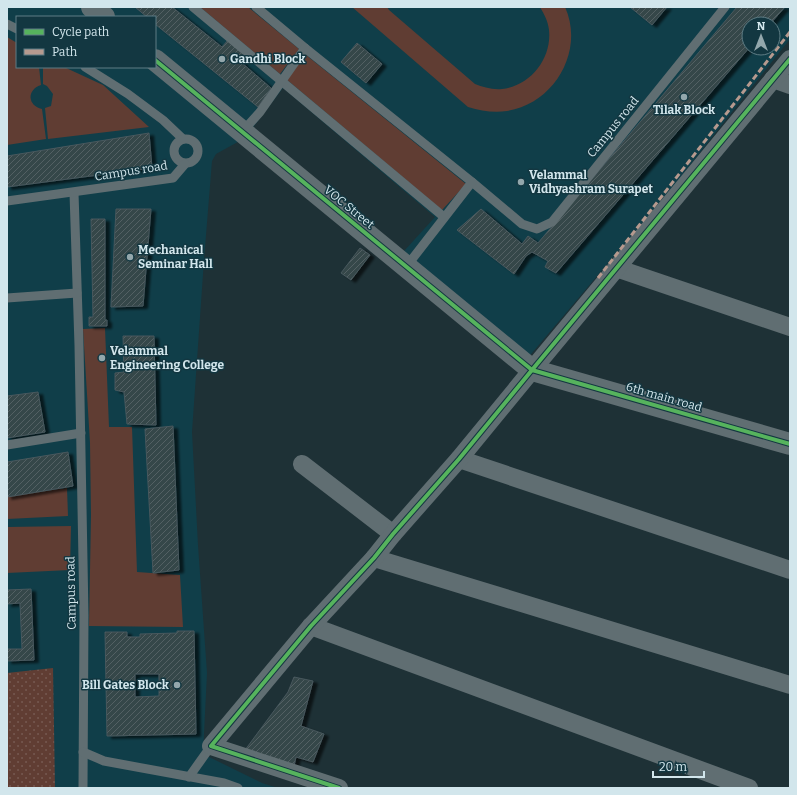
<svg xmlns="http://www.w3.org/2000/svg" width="797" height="795" font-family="Bitter,serif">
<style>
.built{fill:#103e49;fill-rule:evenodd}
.green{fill:#603d33}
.park{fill:url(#park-dots)}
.building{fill:url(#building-hatch);stroke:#48585d;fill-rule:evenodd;filter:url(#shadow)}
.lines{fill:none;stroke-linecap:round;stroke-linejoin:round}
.lane{stroke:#606e72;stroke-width:9}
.street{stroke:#606e72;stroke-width:18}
.secondary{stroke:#606e72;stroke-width:22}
.quiet{stroke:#b69a8f;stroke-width:3;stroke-dasharray:6 3;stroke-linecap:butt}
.cycleway-casing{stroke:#133741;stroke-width:6}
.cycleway{stroke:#56b35d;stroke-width:4}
.poi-dot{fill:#93a7ac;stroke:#133741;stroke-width:1.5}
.labels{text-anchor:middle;stroke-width:3;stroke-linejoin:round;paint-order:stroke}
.poi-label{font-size:12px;font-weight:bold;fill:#d2e6ec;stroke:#133741;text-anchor:start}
.street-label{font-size:12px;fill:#d2e6ec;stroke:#133741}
</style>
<defs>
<pattern id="park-dots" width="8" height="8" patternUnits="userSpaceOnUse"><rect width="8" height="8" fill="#603d33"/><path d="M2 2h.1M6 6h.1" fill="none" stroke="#765951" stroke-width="1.8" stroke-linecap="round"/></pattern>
<pattern id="building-hatch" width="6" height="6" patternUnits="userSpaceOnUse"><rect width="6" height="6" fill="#36464a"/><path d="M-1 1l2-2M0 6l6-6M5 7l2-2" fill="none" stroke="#526164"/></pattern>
<filter id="shadow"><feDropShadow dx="4.5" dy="2.5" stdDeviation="1" flood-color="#0009"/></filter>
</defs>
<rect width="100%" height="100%" fill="#1e3136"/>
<path class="built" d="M7,7H790V39L675,184L532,353L520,366L395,261L435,217L283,88L245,138L216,154L212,161L204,260L192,432L198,545L207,673L203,754L262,783L278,788H7ZM17,17H155V67H17ZM749,24H773V48H749Z"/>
<g class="green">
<path d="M200,7H248L299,49L280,74Z"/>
<path d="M352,7H387L389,10L475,84C483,87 492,90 502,89C531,86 552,58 549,30C548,21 544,14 540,7H565C585,51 554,104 507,111C494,113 481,111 468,107Z"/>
<path d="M7,37L17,43V67H39L41,85C26,90 28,106 42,109L46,139L7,145Z"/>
<path d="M306,55L466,184L442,210L286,79Z"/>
<path d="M43,67H64L103,85L149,127L48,139L45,108L51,106L53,94L47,86L43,84Z"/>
<path d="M105,328L109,427H132L137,572L180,575L183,627L89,626L91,515L90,443L83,329Z"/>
<path d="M67,488L68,516L7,519V496Z"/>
<path d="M71,526L70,570L7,573V527Z"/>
</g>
<path class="park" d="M53,668L55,788H7V673Z"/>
<g class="building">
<path d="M135,7H172L222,47L228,40L248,55L242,63L271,88L258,107L155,24V17H147Z"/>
<path d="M630,7H667L652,25Z"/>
<path d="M737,7H785L770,24H749V48L556,273L545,267L548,261L532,252L526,256L514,274L457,230L481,209L522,244L528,236L538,243Z"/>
<path d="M357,43L382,64L366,83L341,62Z"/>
<path d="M149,133L152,168L7,187V156Z"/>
<path d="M116,209H151L143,306L111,307Z"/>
<path d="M91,219H105V320H107V326H89V317H93Z"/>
<path d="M360,248L370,255L351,280L341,273Z"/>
<path d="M123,336H154L156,425L127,424L124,392L115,390V373L124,372Z"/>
<path d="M38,392L45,432L7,438V396Z"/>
<path d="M173,426L179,570L153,573L145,429Z"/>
<path d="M68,452L73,486L7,497V462Z"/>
<path d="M31,589L34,660L7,661V649H22L20,603L7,604V590Z"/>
<path d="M177,631H194L196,734L107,736L105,632H127V637H140V634L177,633ZM135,674H159V696L135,697Z"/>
<path d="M294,677L313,681L301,726L324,734L313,762L296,757L294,766L245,750L288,692Z"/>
</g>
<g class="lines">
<g class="lane">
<path d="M193,7L444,217"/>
<path d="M256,7L305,48L472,182L522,224L537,229L552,222L725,7"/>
<path d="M7,24L17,29"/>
<path d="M85,67L128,94L163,120L183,139"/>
<path d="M242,132L260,112L305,48"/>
<circle cx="186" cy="151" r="12"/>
<path d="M74,193L79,345L84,615L83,788"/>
<path d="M7,201L173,178L185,164"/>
<path d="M406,267L472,182"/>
<path d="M7,298L77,293"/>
<path d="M7,445L81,433"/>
<path d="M83,752L104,761L224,783L238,788"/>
<path d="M189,777L211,746"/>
</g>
<g class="street">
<path d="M773,79L790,85"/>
<path d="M616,268L790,327"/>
<path d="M459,459L790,570"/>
<path d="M302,464L393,534"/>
<path d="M374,558L790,685"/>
<path d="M311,626L749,788"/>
<path d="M339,788L211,746L311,626L374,558L393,534L459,459L532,370L790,59"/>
</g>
<g class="secondary">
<path d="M92,7L104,17"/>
<path d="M155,60L532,370L790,444"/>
</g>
<path class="quiet" d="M598,278L790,32"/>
<g class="cycleway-casing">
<g id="cycleway">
<path d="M155,60L532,370L790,444"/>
<path d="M339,788L211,746L311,626L374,558L393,534L459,459L532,370L790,59"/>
</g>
</g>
<use href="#cycleway" class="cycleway"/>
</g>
<g class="poi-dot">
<circle cx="222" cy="59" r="4"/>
<circle cx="684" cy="97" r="4"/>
<circle cx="521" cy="182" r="4"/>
<circle cx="130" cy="257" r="4"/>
<circle cx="102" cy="358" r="4"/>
<circle cx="177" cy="685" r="4"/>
</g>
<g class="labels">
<g class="poi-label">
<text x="230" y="63">Gandhi Block</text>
<text x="684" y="114" text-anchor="middle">Tilak Block</text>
<text x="529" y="179">Velammal<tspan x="529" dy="14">Vidhyashram Surapet</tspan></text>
<text x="138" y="254">Mechanical<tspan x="138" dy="14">Seminar Hall</tspan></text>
<text x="110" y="355">Velammal<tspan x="110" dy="14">Engineering College</tspan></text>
<text x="169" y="689" text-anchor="end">Bill Gates Block</text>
</g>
<g class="street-label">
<text transform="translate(613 127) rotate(-51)" y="4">Campus road</text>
<text transform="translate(131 171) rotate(-9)" y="4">Campus road</text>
<text transform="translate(349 207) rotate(39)" y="4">VOC Street</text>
<text transform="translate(664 397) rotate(16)" y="4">6th main road</text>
<text transform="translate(71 593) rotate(-91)" y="4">Campus road</text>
</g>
</g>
<rect width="797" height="795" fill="none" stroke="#d2e6ec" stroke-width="16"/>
<rect x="16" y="16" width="140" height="52" fill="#133741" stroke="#5f7d85"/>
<rect x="24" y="29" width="20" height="6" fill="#56b35d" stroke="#5f7d85"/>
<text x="52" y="36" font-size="12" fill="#d2e6ec">Cycle path</text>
<rect x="24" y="49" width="20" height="6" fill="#b69a8f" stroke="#5f7d85"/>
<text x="52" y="56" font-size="12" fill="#d2e6ec">Path</text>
<g transform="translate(761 36)"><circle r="19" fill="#133741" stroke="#5f7d85"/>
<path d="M0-3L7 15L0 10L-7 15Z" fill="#93a7ac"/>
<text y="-6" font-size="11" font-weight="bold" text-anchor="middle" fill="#d2e6ec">N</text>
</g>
<path d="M653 771v6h51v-6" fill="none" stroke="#d2e6ec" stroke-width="2"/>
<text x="659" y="771" font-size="12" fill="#d2e6ec" stroke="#133741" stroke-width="3" paint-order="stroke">20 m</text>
</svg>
